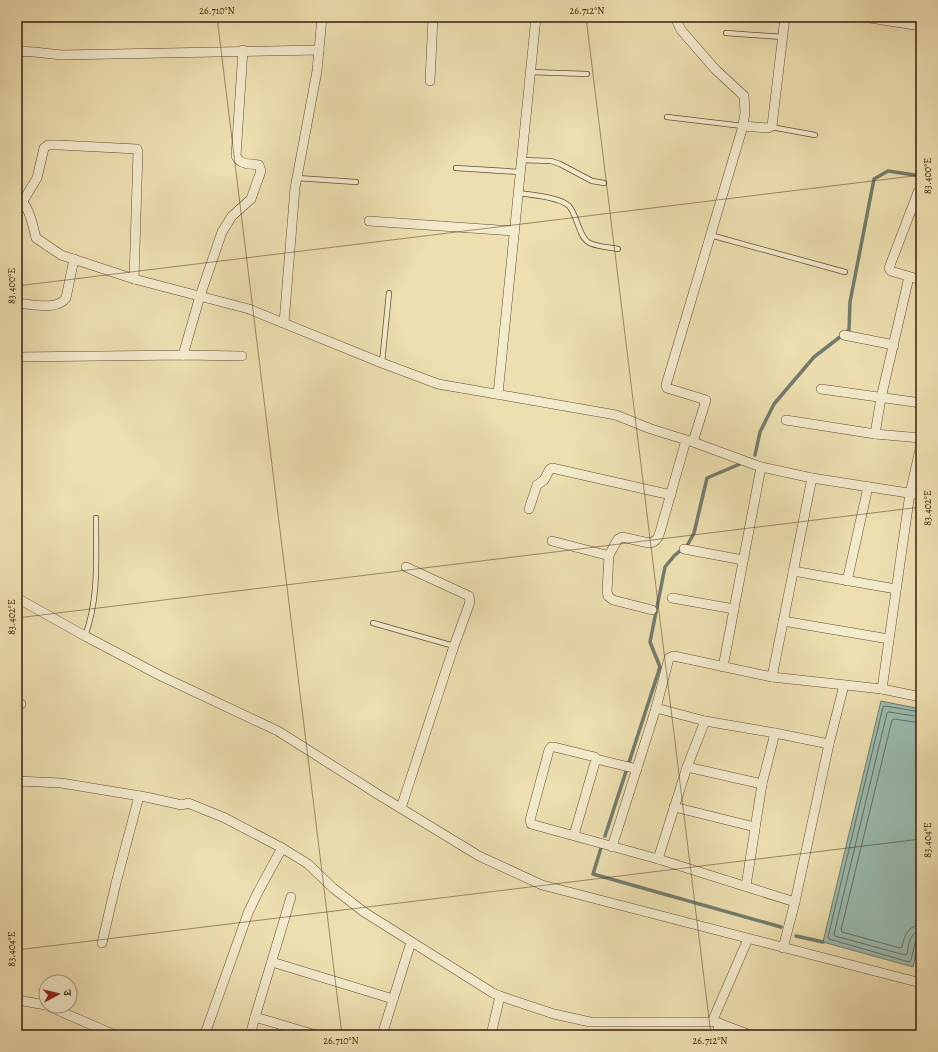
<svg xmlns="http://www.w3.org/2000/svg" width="938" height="1052" font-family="Alegreya,'Noto Serif Devanagari',serif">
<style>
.water{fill:#9abcb2;stroke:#727d6e}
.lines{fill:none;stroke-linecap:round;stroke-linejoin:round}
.shore{stroke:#686e5d;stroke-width:1}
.stream{stroke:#727d6e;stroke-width:3.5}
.lane-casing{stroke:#644f32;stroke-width:6}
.street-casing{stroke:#644f32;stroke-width:10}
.lane{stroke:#f3eacc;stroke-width:4.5}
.street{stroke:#f3eacc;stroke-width:9}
.ticks{fill:none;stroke:#371f08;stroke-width:1;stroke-opacity:0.45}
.neatline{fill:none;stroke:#371f08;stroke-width:1.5}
.ticks-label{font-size:10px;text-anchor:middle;fill:#371f08}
</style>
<rect width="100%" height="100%" fill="#eddfb0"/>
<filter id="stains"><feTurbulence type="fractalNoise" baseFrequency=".005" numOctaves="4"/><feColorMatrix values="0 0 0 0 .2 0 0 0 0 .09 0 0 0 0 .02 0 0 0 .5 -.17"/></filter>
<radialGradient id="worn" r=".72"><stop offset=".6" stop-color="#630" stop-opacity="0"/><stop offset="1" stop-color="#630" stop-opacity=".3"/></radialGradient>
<path class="water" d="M881,701L921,709V932L913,967L823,942Z"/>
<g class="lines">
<g class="shore">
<path d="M921,712L885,706L883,707L828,937L829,939L909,962L911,960L916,939L918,936H921"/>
<path d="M921,717L889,712L887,713L834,934L835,936L905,955L907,954C909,944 909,932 921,931"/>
<path d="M921,723L894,719L892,720L841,930L842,932L900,948L902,947C905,935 907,926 921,925"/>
</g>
<g class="stream">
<path d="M755,455L760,432L774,404L814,357L849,330L850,302L874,179L888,171L921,176"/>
<path d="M605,836L660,667L650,642L665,567L674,556L688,544L694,533L707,478L740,464"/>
<path d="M601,848L593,874L781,927"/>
<path d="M796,936L823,942"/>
</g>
<g class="lane-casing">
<g id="lane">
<path d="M726,33L783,37"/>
<path d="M530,72L587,74"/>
<path d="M667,117L743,126"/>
<path d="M771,127L815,135"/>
<path d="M521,160L551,161L560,164L592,181L604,183"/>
<path d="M456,168L520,172"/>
<path d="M297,178L356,182"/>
<path d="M518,193C531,195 560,197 569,206C577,215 579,236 588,242C595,247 609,247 618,249"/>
<path d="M710,235L845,272"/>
<path d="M382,363L389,293"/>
<path d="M373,623L454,646"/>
<path d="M85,636C99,599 96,558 96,518"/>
</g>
</g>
<g class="street-casing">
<g id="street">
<path d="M675,17L681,30L715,69L744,96L745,112L743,126L666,385L667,388L706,400L693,442"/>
<path d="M864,17L921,26"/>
<path d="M17,51L34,52L62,55L319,50"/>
<path d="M430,81L433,17"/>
<path d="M743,126L768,128L772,126L785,17"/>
<path d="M921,190L918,192L889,268L891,271L921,280"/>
<path d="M17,195C29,206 32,222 36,238L61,255L134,279L249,309L382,363L438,384L616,415L651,429L693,442L761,467L812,478L921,495"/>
<path d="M23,201L37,178L44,148L48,145H59L137,149L138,152L134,279"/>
<path d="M369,221L514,231"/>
<path d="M17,303C31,304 57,311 66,298L74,259"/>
<path d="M284,323L295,188L317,71L322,17"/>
<path d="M844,335L894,345"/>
<path d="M183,355L200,296L222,232L232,216L251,199L261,171L259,165C251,164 240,165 236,156L243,50"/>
<path d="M17,357L183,355L242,356"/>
<path d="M821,389L921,403"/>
<path d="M498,394L536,17"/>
<path d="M786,420L875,434L921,438"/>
<path d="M875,434L881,398L909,277"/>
<path d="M529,509L537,485L544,480L550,469L552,468L671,495"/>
<path d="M552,541L606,555H609L618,539L622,537L649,543C656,542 658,538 660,532L686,440"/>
<path d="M684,549L743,560"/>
<path d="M609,555L607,591L608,596L613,600L652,610"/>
<path d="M793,571L896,589"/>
<path d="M847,581L868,487"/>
<path d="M17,598L85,636L161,676L278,731L379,795L479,856L542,885L921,983"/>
<path d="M672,598L734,609"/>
<path d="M783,621L889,639"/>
<path d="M723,667L761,467"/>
<path d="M772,677L812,478"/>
<path d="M882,689L910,493L921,445"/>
<path d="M17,703L21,704"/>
<path d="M656,708L705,721L775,733L829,744"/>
<path d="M596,759L637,769"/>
<path d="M687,767L762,784"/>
<path d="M17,781L61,783L146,797L182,805L188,803L225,818L282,848L308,864L333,888L364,912L493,993L500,996L554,1014L590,1022H712L748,939"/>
<path d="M674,807L755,827"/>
<path d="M401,808L454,646L470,602L469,596L406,567"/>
<path d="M574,835L596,759L595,757L554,747H551L549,750L530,820L531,824L658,859L795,902"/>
<path d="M612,847L656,708L669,658L674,656L772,677L882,689L921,697"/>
<path d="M658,859L687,767L705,721"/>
<path d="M746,886L762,784L775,733"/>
<path d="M291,897L255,1017L316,1035"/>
<path d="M102,943L116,883L139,796"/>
<path d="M783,948L795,902L829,744L844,685"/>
<path d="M272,962L393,999"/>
<path d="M17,1000L46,1005"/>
<path d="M48,1006L115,1035"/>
<path d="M713,1021L750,1035"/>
<path d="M206,1031L248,913L258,892L282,848"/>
<path d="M250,1035L255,1017"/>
<path d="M382,1035L411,942"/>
<path d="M491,1035L500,996"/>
<path d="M717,1035L719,1023"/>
</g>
</g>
<use href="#lane" class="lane"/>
<use href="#street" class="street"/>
</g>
<path class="ticks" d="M217,17L342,1035M586,17L711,1035M17,286L921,175M17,618L921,507M17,950L921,839"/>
<rect width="938" height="1052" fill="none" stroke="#eddfb0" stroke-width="44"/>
<g transform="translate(58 994) rotate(83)"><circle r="19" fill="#f3eacc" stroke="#a8997e"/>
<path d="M0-3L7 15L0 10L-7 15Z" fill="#8f2418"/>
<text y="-6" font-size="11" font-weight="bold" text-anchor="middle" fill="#371f08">उ</text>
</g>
<rect x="22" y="22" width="894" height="1008" class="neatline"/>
<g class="ticks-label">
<text x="217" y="14">26.710°N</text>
<text x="587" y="14">26.712°N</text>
<text transform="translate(927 176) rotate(-90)" y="4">83.400°E</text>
<text transform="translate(11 286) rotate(-90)" y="4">83.400°E</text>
<text transform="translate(927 508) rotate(-90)" y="4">83.402°E</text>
<text transform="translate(11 617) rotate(-90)" y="4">83.402°E</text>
<text transform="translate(927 840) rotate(-90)" y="4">83.404°E</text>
<text transform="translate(11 949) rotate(-90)" y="4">83.404°E</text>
<text x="341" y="1044">26.710°N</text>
<text x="710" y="1044">26.712°N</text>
</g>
<rect width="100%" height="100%" filter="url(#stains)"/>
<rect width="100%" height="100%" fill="url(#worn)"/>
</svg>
